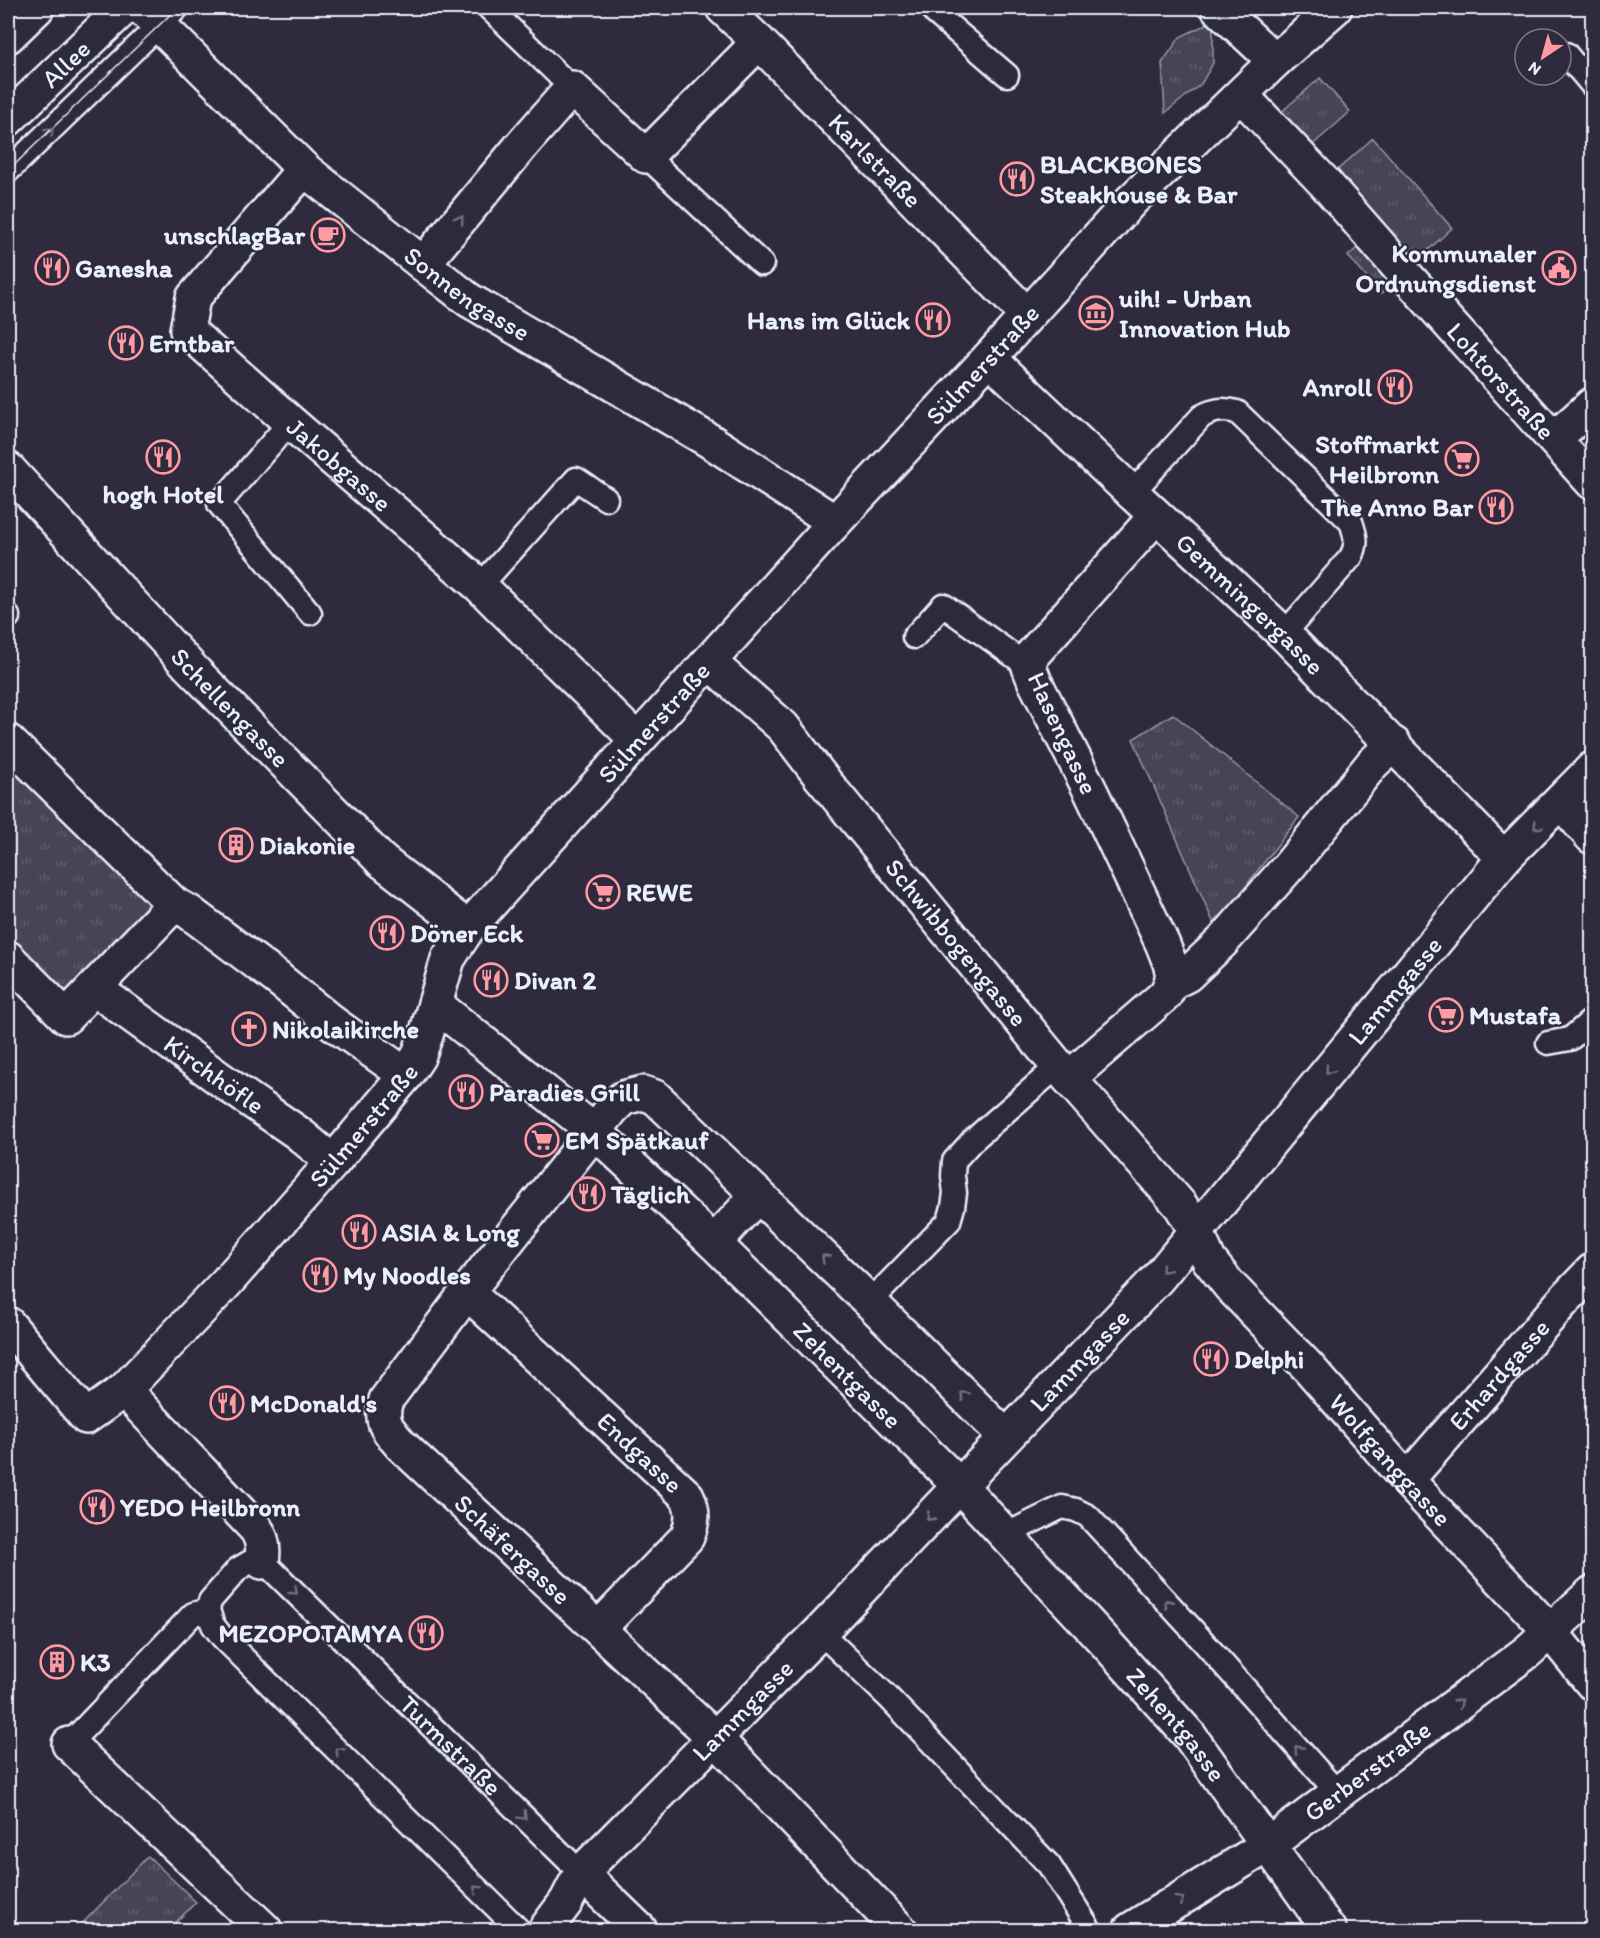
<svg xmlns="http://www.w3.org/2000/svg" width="1600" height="1938" font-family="Itim,sans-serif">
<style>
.grass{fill:url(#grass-tufts);stroke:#979aa6;stroke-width:1.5}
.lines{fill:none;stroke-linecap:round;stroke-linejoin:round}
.service-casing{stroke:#e8f1f8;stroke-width:27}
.pedestrian-casing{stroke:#e8f1f8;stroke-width:38}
.minor-casing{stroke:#e8f1f8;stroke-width:38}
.primary-casing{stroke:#e8f1f8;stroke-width:38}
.service{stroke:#2f2a3d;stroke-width:22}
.pedestrian{stroke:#2f2a3d;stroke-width:33}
.minor{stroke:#2f2a3d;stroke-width:33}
.primary{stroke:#2f2a3d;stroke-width:33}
.tram{stroke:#e8f1f8;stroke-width:1.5}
.oneway{stroke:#70707e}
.labels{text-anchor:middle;stroke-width:4.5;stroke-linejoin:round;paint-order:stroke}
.street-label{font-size:26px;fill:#e8f1f8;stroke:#2f2a3d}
.poi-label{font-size:26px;font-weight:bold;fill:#e8f1f8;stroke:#2f2a3d;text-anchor:start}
</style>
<defs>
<pattern id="grass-tufts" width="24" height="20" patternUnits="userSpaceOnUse" patternTransform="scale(1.5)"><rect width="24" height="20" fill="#464455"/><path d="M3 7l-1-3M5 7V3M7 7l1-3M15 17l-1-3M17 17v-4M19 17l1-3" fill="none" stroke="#615f6e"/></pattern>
</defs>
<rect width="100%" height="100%" fill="#2f2a3d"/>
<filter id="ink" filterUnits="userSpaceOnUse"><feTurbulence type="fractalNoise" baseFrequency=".0167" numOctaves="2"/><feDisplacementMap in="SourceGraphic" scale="12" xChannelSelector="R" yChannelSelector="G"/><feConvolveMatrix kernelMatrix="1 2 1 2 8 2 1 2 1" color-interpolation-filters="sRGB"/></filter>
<g filter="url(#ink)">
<g class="grass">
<path d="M1213,21V63L1201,84L1165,113L1162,63L1180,37Z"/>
<path d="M1320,78L1350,112L1309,148L1279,114Z"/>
<path d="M1373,138L1452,228L1381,294L1348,256L1382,225L1335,172Z"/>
<path d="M1173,714L1299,817L1215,926L1133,739Z"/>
<path d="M8,757L156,904L66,995L8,937Z"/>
<path d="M148,1856L196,1902L168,1930H76Z"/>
</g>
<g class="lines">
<g class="service-casing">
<g id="service">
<path d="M489,8L572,88"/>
<path d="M933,8L935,13L1007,75"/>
<path d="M1566,54L1592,85"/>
<path d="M646,156L762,264"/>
<path d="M8,171L177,8"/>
<path d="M290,422L219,504L310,613"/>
<path d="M1132,493L1202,416C1214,410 1224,408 1237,412L1351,522C1356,536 1358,544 1351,557L1284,634"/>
<path d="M480,586L576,479L606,499"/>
<path d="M8,617V616"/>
<path d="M914,637L943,605L1029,667"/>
<path d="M1548,1043L1570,1039L1592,1020"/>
<path d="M870,1302L949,1221L953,1207L955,1193L953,1176L954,1161L972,1141L1058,1066"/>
<path d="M1005,1535L1062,1507L1076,1510L1088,1516L1200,1638L1337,1792"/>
<path d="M820,1632L887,1696L1049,1865L1090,1930"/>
<path d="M69,1744L193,1614L208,1610"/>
<path id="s1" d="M519,1930L223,1638L213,1625L208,1610L210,1601L238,1569L250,1562H262L268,1566L581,1873"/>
</g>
</g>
<g class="pedestrian-casing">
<g id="pedestrian">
<path d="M1218,8L1275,61"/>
<path id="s2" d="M759,42L1027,315"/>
<path d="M1241,95L1324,182L1402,271"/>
<path d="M989,358L1132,493"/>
<path d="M710,441L835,522"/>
<path d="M499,605L637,740"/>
<path d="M709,662L783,727L821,777"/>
<path d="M382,861L468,928"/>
<path d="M277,978L334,1024L406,1075"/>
<path id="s3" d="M94,988L234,1089L298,1133L333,1162"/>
<path d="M435,1004L594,1131"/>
<path id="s4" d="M8,1324L86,1417L124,1390L226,1283L333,1162L406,1075L418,1057L426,1035L448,959L468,928L835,522L989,358L1132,200L1275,61L1335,8"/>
<path d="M124,1390L256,1529C263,1539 264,1550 262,1562"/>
<path d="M1550,1631L1592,1683"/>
<path d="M1268,1845L1329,1930"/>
<path d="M581,1873L640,1930"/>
</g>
</g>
<g class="minor-casing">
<g id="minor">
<path id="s5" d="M142,8L304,169L423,264L469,300L710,441"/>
<path id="s6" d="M304,169L193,298L187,330L290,422L480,586L499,605"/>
<path d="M423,264L522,145L572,88L646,156L759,42L723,8"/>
<path id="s7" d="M1402,271L1592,482"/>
<path d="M1554,439L1592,405"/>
<path id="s8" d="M8,469L192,669L382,861"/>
<path id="s9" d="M1132,493L1284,634L1504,858"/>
<path d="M8,741L174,904L189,912L277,978"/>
<path id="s10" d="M821,777L1058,1066L1181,1206L1196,1231L1209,1260L1229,1285L1309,1368L1407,1480L1550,1631"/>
<path d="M1561,802L1592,837"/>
<path d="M8,958L66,1017L174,904"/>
<path d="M1173,982L1187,975L1222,942L1290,865L1373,763L1394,744"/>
<path d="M1069,1078L1165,995C1178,974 1171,967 1163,945L1091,792L1035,682L1029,667L1031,656L1156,516"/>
<path id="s11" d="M594,1131L714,1243L960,1486L1107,1644L1189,1735L1268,1845"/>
<path d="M758,1195L870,1302L1005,1436"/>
<path id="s12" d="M714,1243L758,1195L655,1097L643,1093L623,1098L612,1109L467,1292L386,1400C379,1422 388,1430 401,1445L715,1738L900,1930"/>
<path id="s13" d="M467,1292L687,1496C694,1511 693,1522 687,1537L599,1628"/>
<path id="s14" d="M1407,1480L1566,1298L1592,1271"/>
<path d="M69,1744L265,1930"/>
<path id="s15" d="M545,1930L566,1902L581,1873L820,1632L1158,1278L1504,858L1592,769"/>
<path id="s16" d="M1130,1930L1268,1845L1527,1652L1592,1593"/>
</g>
</g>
<g class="primary-casing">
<g id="primary">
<path d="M8,36L37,8"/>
<path id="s17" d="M8,119L124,8"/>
</g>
</g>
<use href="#service" class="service"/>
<use href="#pedestrian" class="pedestrian"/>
<use href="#minor" class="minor"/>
<use href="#primary" class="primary"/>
<path class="tram" d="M8,171L177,8"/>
</g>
<defs><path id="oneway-chevron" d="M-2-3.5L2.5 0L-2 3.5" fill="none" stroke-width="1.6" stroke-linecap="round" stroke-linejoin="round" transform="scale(1.5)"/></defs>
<g class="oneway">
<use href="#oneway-chevron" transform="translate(50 131) rotate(-44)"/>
<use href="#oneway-chevron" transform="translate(460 219) rotate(-50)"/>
<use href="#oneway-chevron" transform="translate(1537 826) rotate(135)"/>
<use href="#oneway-chevron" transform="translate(1329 1070) rotate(130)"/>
<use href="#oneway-chevron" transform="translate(825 1258) rotate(-136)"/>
<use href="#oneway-chevron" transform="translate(1165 1269) rotate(130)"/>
<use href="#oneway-chevron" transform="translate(964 1395) rotate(-135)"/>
<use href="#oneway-chevron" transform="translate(930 1517) rotate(134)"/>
<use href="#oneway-chevron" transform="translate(294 1591) rotate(44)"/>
<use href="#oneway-chevron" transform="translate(1168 1603) rotate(-132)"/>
<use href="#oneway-chevron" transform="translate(1459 1703) rotate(-37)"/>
<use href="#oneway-chevron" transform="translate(1298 1749) rotate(-132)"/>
<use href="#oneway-chevron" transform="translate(339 1751) rotate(-135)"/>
<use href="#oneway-chevron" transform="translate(523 1816) rotate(45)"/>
<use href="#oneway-chevron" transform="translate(477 1889) rotate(-135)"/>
<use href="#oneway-chevron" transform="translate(1180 1900) rotate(-31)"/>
</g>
</g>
<defs>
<g id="restaurant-ring" transform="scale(1.725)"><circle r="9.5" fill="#2f2a3d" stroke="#ff9aa2" stroke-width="1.5"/><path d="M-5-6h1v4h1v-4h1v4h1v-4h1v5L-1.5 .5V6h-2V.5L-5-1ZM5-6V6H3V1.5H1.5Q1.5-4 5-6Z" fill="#ff9aa2"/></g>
<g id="cafe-ring" transform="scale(1.725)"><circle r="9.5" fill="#2f2a3d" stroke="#ff9aa2" stroke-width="1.5"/><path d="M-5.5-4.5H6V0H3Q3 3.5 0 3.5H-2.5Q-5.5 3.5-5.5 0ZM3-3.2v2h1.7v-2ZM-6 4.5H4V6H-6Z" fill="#ff9aa2"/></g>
<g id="civic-ring" transform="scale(1.725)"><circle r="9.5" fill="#2f2a3d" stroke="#ff9aa2" stroke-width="1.5"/><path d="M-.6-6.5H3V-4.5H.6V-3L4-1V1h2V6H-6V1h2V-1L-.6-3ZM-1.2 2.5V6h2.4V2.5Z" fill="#ff9aa2"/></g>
<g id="museum-ring" transform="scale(1.725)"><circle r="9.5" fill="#2f2a3d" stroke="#ff9aa2" stroke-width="1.5"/><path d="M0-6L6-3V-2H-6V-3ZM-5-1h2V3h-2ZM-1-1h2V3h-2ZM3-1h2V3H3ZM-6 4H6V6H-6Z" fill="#ff9aa2"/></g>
<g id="supermarket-ring" transform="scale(1.725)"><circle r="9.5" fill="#2f2a3d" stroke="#ff9aa2" stroke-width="1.5"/><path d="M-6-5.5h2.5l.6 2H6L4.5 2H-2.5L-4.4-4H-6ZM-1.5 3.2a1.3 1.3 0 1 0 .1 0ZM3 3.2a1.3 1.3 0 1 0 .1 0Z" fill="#ff9aa2"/></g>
<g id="building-ring" transform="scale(1.725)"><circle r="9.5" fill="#2f2a3d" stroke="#ff9aa2" stroke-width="1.5"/><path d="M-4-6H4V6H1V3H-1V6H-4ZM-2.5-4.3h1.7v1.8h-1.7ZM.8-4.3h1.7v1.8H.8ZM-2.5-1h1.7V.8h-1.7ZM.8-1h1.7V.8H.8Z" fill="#ff9aa2"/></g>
<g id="church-ring" transform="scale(1.725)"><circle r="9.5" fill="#2f2a3d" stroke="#ff9aa2" stroke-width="1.5"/><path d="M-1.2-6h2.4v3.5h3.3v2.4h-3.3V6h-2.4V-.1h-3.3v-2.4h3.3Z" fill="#ff9aa2"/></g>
</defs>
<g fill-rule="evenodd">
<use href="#restaurant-ring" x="1017" y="179"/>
<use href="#cafe-ring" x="328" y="235"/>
<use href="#restaurant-ring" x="52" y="268"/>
<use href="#civic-ring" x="1559" y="268"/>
<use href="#museum-ring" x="1096" y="313"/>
<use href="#restaurant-ring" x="933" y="320"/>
<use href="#restaurant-ring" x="126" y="343"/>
<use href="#restaurant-ring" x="1395" y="387"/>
<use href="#restaurant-ring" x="163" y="457"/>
<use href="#supermarket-ring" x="1462" y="459"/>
<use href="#restaurant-ring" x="1496" y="507"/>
<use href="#building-ring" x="236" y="845"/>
<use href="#supermarket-ring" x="603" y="892"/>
<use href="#restaurant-ring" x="387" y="933"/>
<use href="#restaurant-ring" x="491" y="980"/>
<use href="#supermarket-ring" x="1446" y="1015"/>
<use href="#church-ring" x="249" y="1029"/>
<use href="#restaurant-ring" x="466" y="1092"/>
<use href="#supermarket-ring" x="542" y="1140"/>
<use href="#restaurant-ring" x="588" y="1194"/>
<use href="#restaurant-ring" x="359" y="1232"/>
<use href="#restaurant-ring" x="320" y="1275"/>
<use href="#restaurant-ring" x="1211" y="1359"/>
<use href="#restaurant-ring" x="227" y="1403"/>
<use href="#restaurant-ring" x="97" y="1507"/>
<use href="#restaurant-ring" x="426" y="1633"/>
<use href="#building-ring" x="57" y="1662"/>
</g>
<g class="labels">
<g class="street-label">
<text dy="9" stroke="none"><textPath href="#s17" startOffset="80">Allee</textPath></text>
<text dy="9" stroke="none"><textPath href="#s2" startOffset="166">Karlstraße</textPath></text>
<text dy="9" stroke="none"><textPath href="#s5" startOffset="434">Sonnengasse</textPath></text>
<text dy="9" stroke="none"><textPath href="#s4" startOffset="1515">Sülmerstraße</textPath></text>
<text dy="9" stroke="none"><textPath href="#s7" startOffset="148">Lohtorstraße</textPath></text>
<text dy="9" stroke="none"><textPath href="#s6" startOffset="406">Jakobgasse</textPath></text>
<text dy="9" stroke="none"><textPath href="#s9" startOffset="162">Gemmingergasse</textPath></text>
<text dy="9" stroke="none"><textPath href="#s8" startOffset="326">Schellengasse</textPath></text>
<text dy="9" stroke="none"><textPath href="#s4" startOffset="1029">Sülmerstraße</textPath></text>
<text transform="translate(1063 733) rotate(65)" y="9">Hasengasse</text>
<text dy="9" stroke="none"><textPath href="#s10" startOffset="214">Schwibbogengasse</textPath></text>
<text dy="9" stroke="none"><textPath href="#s15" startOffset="1269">Lammgasse</textPath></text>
<text dy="9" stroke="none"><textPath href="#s3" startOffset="148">Kirchhöfle</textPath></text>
<text dy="9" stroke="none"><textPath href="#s4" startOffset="525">Sülmerstraße</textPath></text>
<text dy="9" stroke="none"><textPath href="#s15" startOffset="783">Lammgasse</textPath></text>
<text dy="9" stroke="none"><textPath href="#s14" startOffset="140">Erhardgasse</textPath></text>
<text dy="9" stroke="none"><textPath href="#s11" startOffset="352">Zehentgasse</textPath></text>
<text dy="9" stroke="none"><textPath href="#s13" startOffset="236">Endgasse</textPath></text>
<text dy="9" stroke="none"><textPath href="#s10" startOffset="891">Wolfganggasse</textPath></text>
<text dy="9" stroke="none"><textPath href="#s12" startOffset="828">Schäfergasse</textPath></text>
<text dy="9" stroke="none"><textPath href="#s15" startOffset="297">Lammgasse</textPath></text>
<text dy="9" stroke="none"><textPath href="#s11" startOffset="832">Zehentgasse</textPath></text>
<text dy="9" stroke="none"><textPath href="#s1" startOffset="789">Turmstraße</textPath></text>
<text dy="9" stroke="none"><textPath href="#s16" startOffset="286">Gerberstraße</textPath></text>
</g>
<g class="poi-label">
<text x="1040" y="173">BLACKBONES<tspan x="1040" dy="30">Steakhouse &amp; Bar</tspan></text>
<text x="305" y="244" text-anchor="end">unschlagBar</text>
<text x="1536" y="262" text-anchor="end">Kommunaler<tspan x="1536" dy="30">Ordnungsdienst</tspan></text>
<text x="75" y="277">Ganesha</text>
<text x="1119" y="307">uih! - Urban<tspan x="1119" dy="30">Innovation Hub</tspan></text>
<text x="910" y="329" text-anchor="end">Hans im Glück</text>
<text x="149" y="352">Erntbar</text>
<text x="1372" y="396" text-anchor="end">Anroll</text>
<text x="1439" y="453" text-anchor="end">Stoffmarkt<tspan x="1439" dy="30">Heilbronn</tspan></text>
<text x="163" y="503" text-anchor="middle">hogh Hotel</text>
<text x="1473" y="516" text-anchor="end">The Anno Bar</text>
<text x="259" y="854">Diakonie</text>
<text x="626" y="901">REWE</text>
<text x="410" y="942">Döner Eck</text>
<text x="514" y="989">Divan 2</text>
<text x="1469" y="1024">Mustafa</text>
<text x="272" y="1038">Nikolaikirche</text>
<text x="489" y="1101">Paradies Grill</text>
<text x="565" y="1149">EM Spätkauf</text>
<text x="611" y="1203">Täglich</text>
<text x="382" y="1241">ASIA &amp; Long</text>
<text x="343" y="1284">My Noodles</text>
<text x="1234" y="1368">Delphi</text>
<text x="250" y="1412">McDonald's</text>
<text x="120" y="1516">YEDO Heilbronn</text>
<text x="403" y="1642" text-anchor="end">MEZOPOTAMYA</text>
<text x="80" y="1671">K3</text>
</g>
</g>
<rect width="1600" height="1938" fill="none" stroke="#2f2a3d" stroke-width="30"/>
<rect x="15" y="15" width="1570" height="1908" fill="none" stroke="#e8f1f8" stroke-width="2" filter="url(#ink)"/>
<g transform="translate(1543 57) rotate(216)"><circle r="28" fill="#2f2a3d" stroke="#797a88" stroke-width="1.5"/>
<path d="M0-4.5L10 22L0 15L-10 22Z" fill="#ff9aa2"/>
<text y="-9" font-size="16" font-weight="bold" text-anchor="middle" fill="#e8f1f8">N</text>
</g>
</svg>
